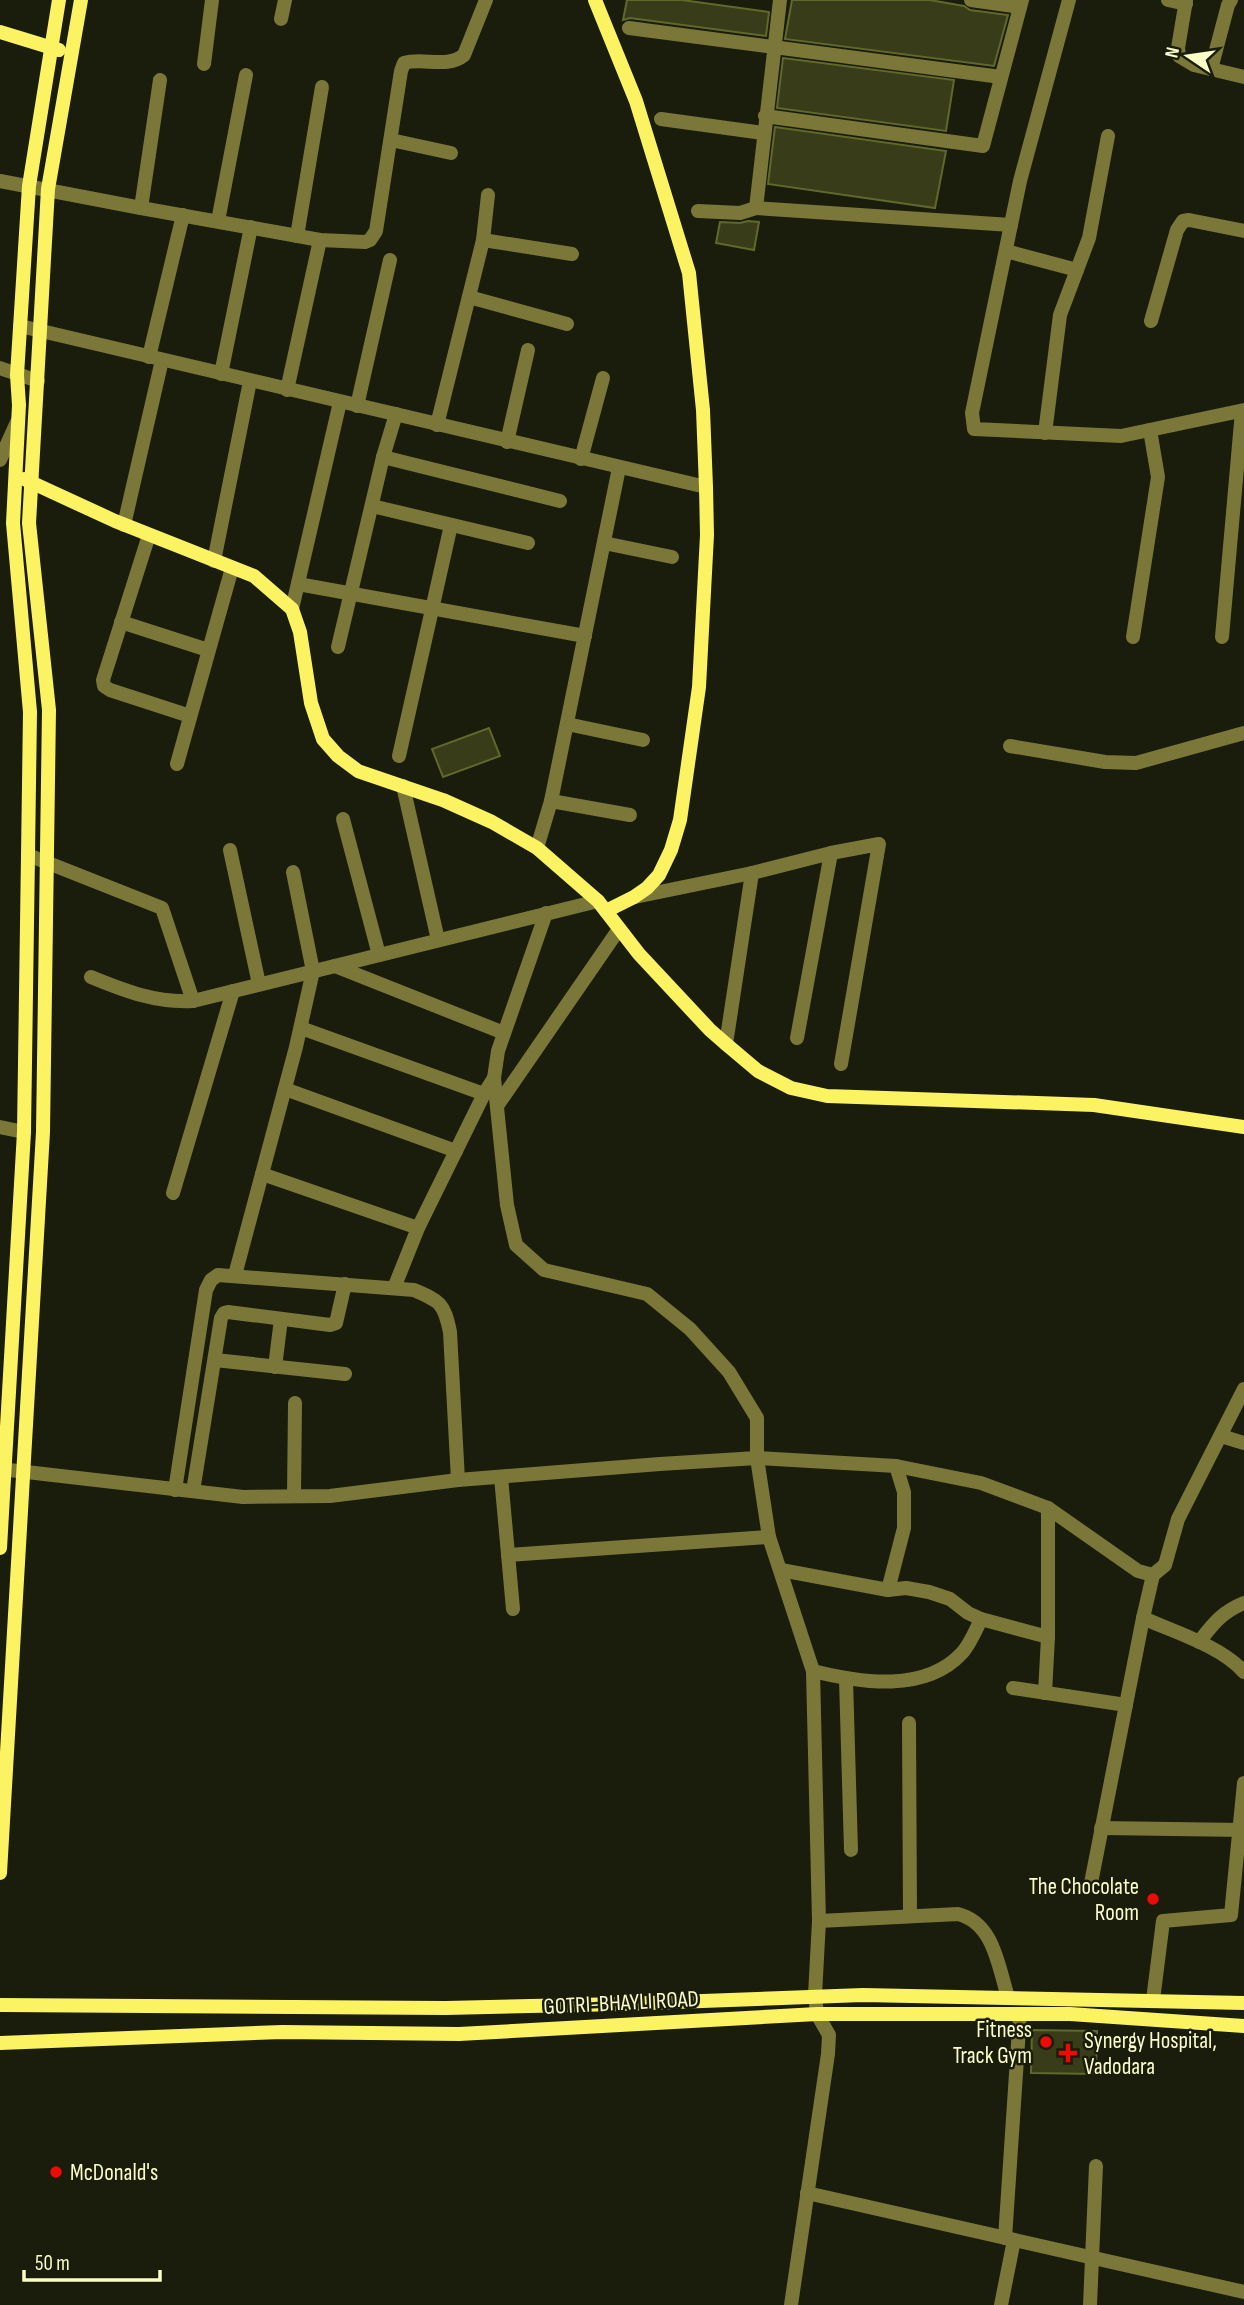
<svg xmlns="http://www.w3.org/2000/svg" width="1244" height="2305" font-family="'Sofia Sans Condensed',sans-serif">
<style>
.building{fill:#383c18;stroke:#60682b;stroke-width:2}
.lines{fill:none;stroke-linecap:round;stroke-linejoin:round}
.street{stroke:#7a7738;stroke-width:14}
.secondary{stroke:#fbf361;stroke-width:14}
.poi-dot{fill:#ec0b06;stroke:#1a1c0c;stroke-width:2.5}
.labels{text-anchor:middle;stroke-width:5;stroke-linejoin:round;paint-order:stroke}
.poi-label{font-size:23px;fill:#fcfec8;stroke:#1a1c0c;text-anchor:end}
.street-label{font-size:23px;fill:#fcfec8;stroke:#1a1c0c}
</style>
<rect width="100%" height="100%" fill="#1a1c0c"/>
<g class="building">
<path d="M627,0H682L769,12L766,36L630,18L623,20Z"/>
<path d="M792,0H930L964,6L970,10L1008,15L994,66L785,39Z"/>
<path d="M783,58L954,80L946,131L777,108Z"/>
<path d="M775,127L946,151L935,208L768,184Z"/>
<path d="M748,221L759,222L754,250L716,243L720,222L740,223Z"/>
<path d="M489,728L500,756L443,777L432,749Z"/>
<path d="M1032,2030L1097,2031L1096,2074L1031,2073Z"/>
</g>
<g class="lines">
<g class="street">
<path d="M780,0L756,208L1011,225"/>
<path d="M971,0L1020,7"/>
<path d="M1069,0L1020,181L972,413L974,429L1121,436L1244,410"/>
<path d="M1168,0L1186,4"/>
<path d="M1186,0L1178,48L1179,56L1194,65L1244,77"/>
<path d="M281,19L285,0"/>
<path d="M629,28L1001,77"/>
<path d="M204,64L212,0"/>
<path d="M1211,69L1228,5L1231,0"/>
<path d="M765,116L983,146L1022,0"/>
<path d="M661,119L763,133"/>
<path d="M391,140L451,153"/>
<path d="M0,181L141,208L160,80"/>
<path d="M141,208L320,240L365,242L370,240L376,231L401,71L404,63C423,57 447,69 464,55L486,0"/>
<path d="M698,211L740,213L756,208"/>
<path d="M218,221L246,75"/>
<path d="M297,236L322,87"/>
<path d="M483,240L572,254"/>
<path d="M1006,251L1077,270"/>
<path d="M469,297L567,324"/>
<path d="M1151,321L1177,230L1183,221L1189,220L1244,231"/>
<path d="M20,326L706,487"/>
<path d="M149,357L183,215"/>
<path d="M0,368L38,381"/>
<path d="M221,374L251,227"/>
<path d="M287,390L320,240"/>
<path d="M357,406L390,260"/>
<path d="M437,425L483,240L488,195"/>
<path d="M1045,433L1060,315L1089,238L1108,136"/>
<path d="M507,442L528,350"/>
<path d="M383,457L560,501"/>
<path d="M581,459L603,378"/>
<path d="M0,460L17,422"/>
<path d="M372,506L528,543"/>
<path d="M124,525L162,360"/>
<path d="M149,535L103,680L104,686L110,690L190,716"/>
<path d="M604,543L672,557"/>
<path d="M214,561L250,381"/>
<path d="M298,584L585,636"/>
<path d="M292,609L340,402"/>
<path d="M121,622L208,650"/>
<path d="M1133,637L1158,477L1150,430"/>
<path d="M1222,637L1242,411"/>
<path d="M338,647L383,457L396,414"/>
<path d="M567,724L643,740"/>
<path d="M1010,746L1105,762L1136,763L1244,733"/>
<path d="M399,756L451,525"/>
<path d="M177,764L232,568"/>
<path d="M403,786L438,940"/>
<path d="M551,801L630,815"/>
<path d="M343,819L379,955"/>
<path d="M537,848L551,801L619,468"/>
<path d="M230,850L259,984"/>
<path d="M28,855L162,908L193,1001"/>
<path d="M293,872L313,971L296,1047L262,1174L418,1228"/>
<path d="M635,897L752,873L831,853L879,844L841,1064"/>
<path d="M546,913L498,1051L494,1078L507,1205L516,1245L544,1270L647,1294L690,1329L729,1372L757,1418V1458L769,1537L813,1671L819,1921L815,1995L817,2014L829,2035L828,2054L791,2305"/>
<path d="M335,966L504,1033"/>
<path d="M91,977C125,991 156,1003 193,1001L598,901"/>
<path d="M301,1028L484,1094"/>
<path d="M797,1038L831,853"/>
<path d="M726,1044L752,873"/>
<path d="M285,1089L456,1151"/>
<path d="M497,1106L619,929"/>
<path d="M0,1127L24,1132"/>
<path d="M173,1193L233,991"/>
<path d="M235,1275L262,1174"/>
<path d="M394,1288L418,1228L484,1094L494,1078"/>
<path d="M215,1360L345,1374"/>
<path d="M275,1367L281,1319"/>
<path d="M1221,1436L1244,1443"/>
<path d="M0,1469L243,1497L330,1496L458,1480L660,1464L757,1458L896,1466L981,1483L1048,1508L1138,1571L1153,1575"/>
<path d="M501,1477L513,1609"/>
<path d="M175,1490L206,1290L211,1280L218,1275L414,1290C440,1301 444,1303 450,1332L458,1480"/>
<path d="M193,1491L221,1318L224,1313L228,1312L330,1325L336,1323L345,1284"/>
<path d="M294,1496L295,1403"/>
<path d="M508,1555L769,1537"/>
<path d="M781,1570L888,1590L906,1588L929,1592L950,1599L968,1613L981,1619L1048,1637L1045,1693"/>
<path d="M888,1590L904,1528V1492L896,1466"/>
<path d="M1143,1618C1174,1632 1221,1646 1244,1672"/>
<path d="M1048,1637V1508"/>
<path d="M1199,1642C1213,1624 1222,1612 1244,1603"/>
<path d="M813,1671C861,1683 925,1693 962,1653C970,1644 976,1630 981,1619"/>
<path d="M846,1679L851,1850"/>
<path d="M1013,1688L1126,1705"/>
<path d="M909,1723L910,1916"/>
<path d="M1101,1828L1244,1830"/>
<path d="M1091,1883L1143,1618L1153,1575L1165,1565L1178,1519L1244,1389"/>
<path d="M819,1921L958,1914C994,1923 998,1966 1008,1997"/>
<path d="M1153,2000L1163,1921L1231,1915L1244,1783"/>
<path d="M807,2193L1244,2292"/>
<path d="M1005,2238L1020,2014"/>
<path d="M1001,2305L1014,2240"/>
<path d="M1090,2305L1096,2166"/>
</g>
<g class="secondary">
<path d="M595,0L636,101L689,273L703,410L706,487L707,535L699,687L680,820L671,850L659,875L647,888L634,897L606,911"/>
<path d="M0,32L59,50"/>
<path d="M24,479L115,521L254,576L292,609L300,632L311,703L323,739L338,756L358,771L443,800L492,822L537,848L598,901L639,954L710,1030L726,1044L758,1071L791,1088L827,1096L1094,1105L1244,1127"/>
<path d="M0,1548L24,1132L28,855L30,712L13,523L19,405L17,375L29,186L59,0"/>
<path d="M0,1873L43,1132L49,710L29,523L48,189L81,0"/>
<path d="M0,2005L446,2008L621,2004L863,1995L1244,2003"/>
<path d="M0,2043L282,2032L459,2034L817,2014H1070L1244,2026"/>
</g>
</g>
<g class="poi-dot">
<circle cx="1153" cy="1899" r="7"/>
<circle cx="1046" cy="2042" r="7"/>
<path d="M1064.5 2042.5h7v7h7v7h-7v7h-7v-7h-7v-7h7z"/>
<circle cx="56" cy="2172" r="7"/>
</g>
<g class="labels">
<g class="poi-label">
<text x="1139" y="1894">The Chocolate<tspan x="1139" dy="26">Room</tspan></text>
<text x="1032" y="2037">Fitness<tspan x="1032" dy="26">Track Gym</tspan></text>
<text x="1084" y="2048" text-anchor="start">Synergy Hospital,<tspan x="1084" dy="26">Vadodara</tspan></text>
<text x="70" y="2180" text-anchor="start">McDonald's</text>
</g>
<g class="street-label">
<text transform="translate(621 2002) rotate(-3)" y="8">GOTRI-BHAYLI ROAD</text>
</g>
</g>
<g transform="translate(1188 56) rotate(283)" stroke="#1a1c0c" stroke-width="5" paint-order="stroke">
<path d="M0-5L12 26L0 18L-12 26Z" fill="#fcfec8"/>
<text y="-10" font-size="19" font-weight="bold" text-anchor="middle" fill="#fcfec8">N</text>
</g>
<path d="M24 2270v10h136v-10" fill="none" stroke="#fcfec8" stroke-width="3.5"/>
<text x="35" y="2270" font-size="21" fill="#fcfec8" stroke="#1a1c0c" stroke-width="5" paint-order="stroke">50 m</text>
</svg>
